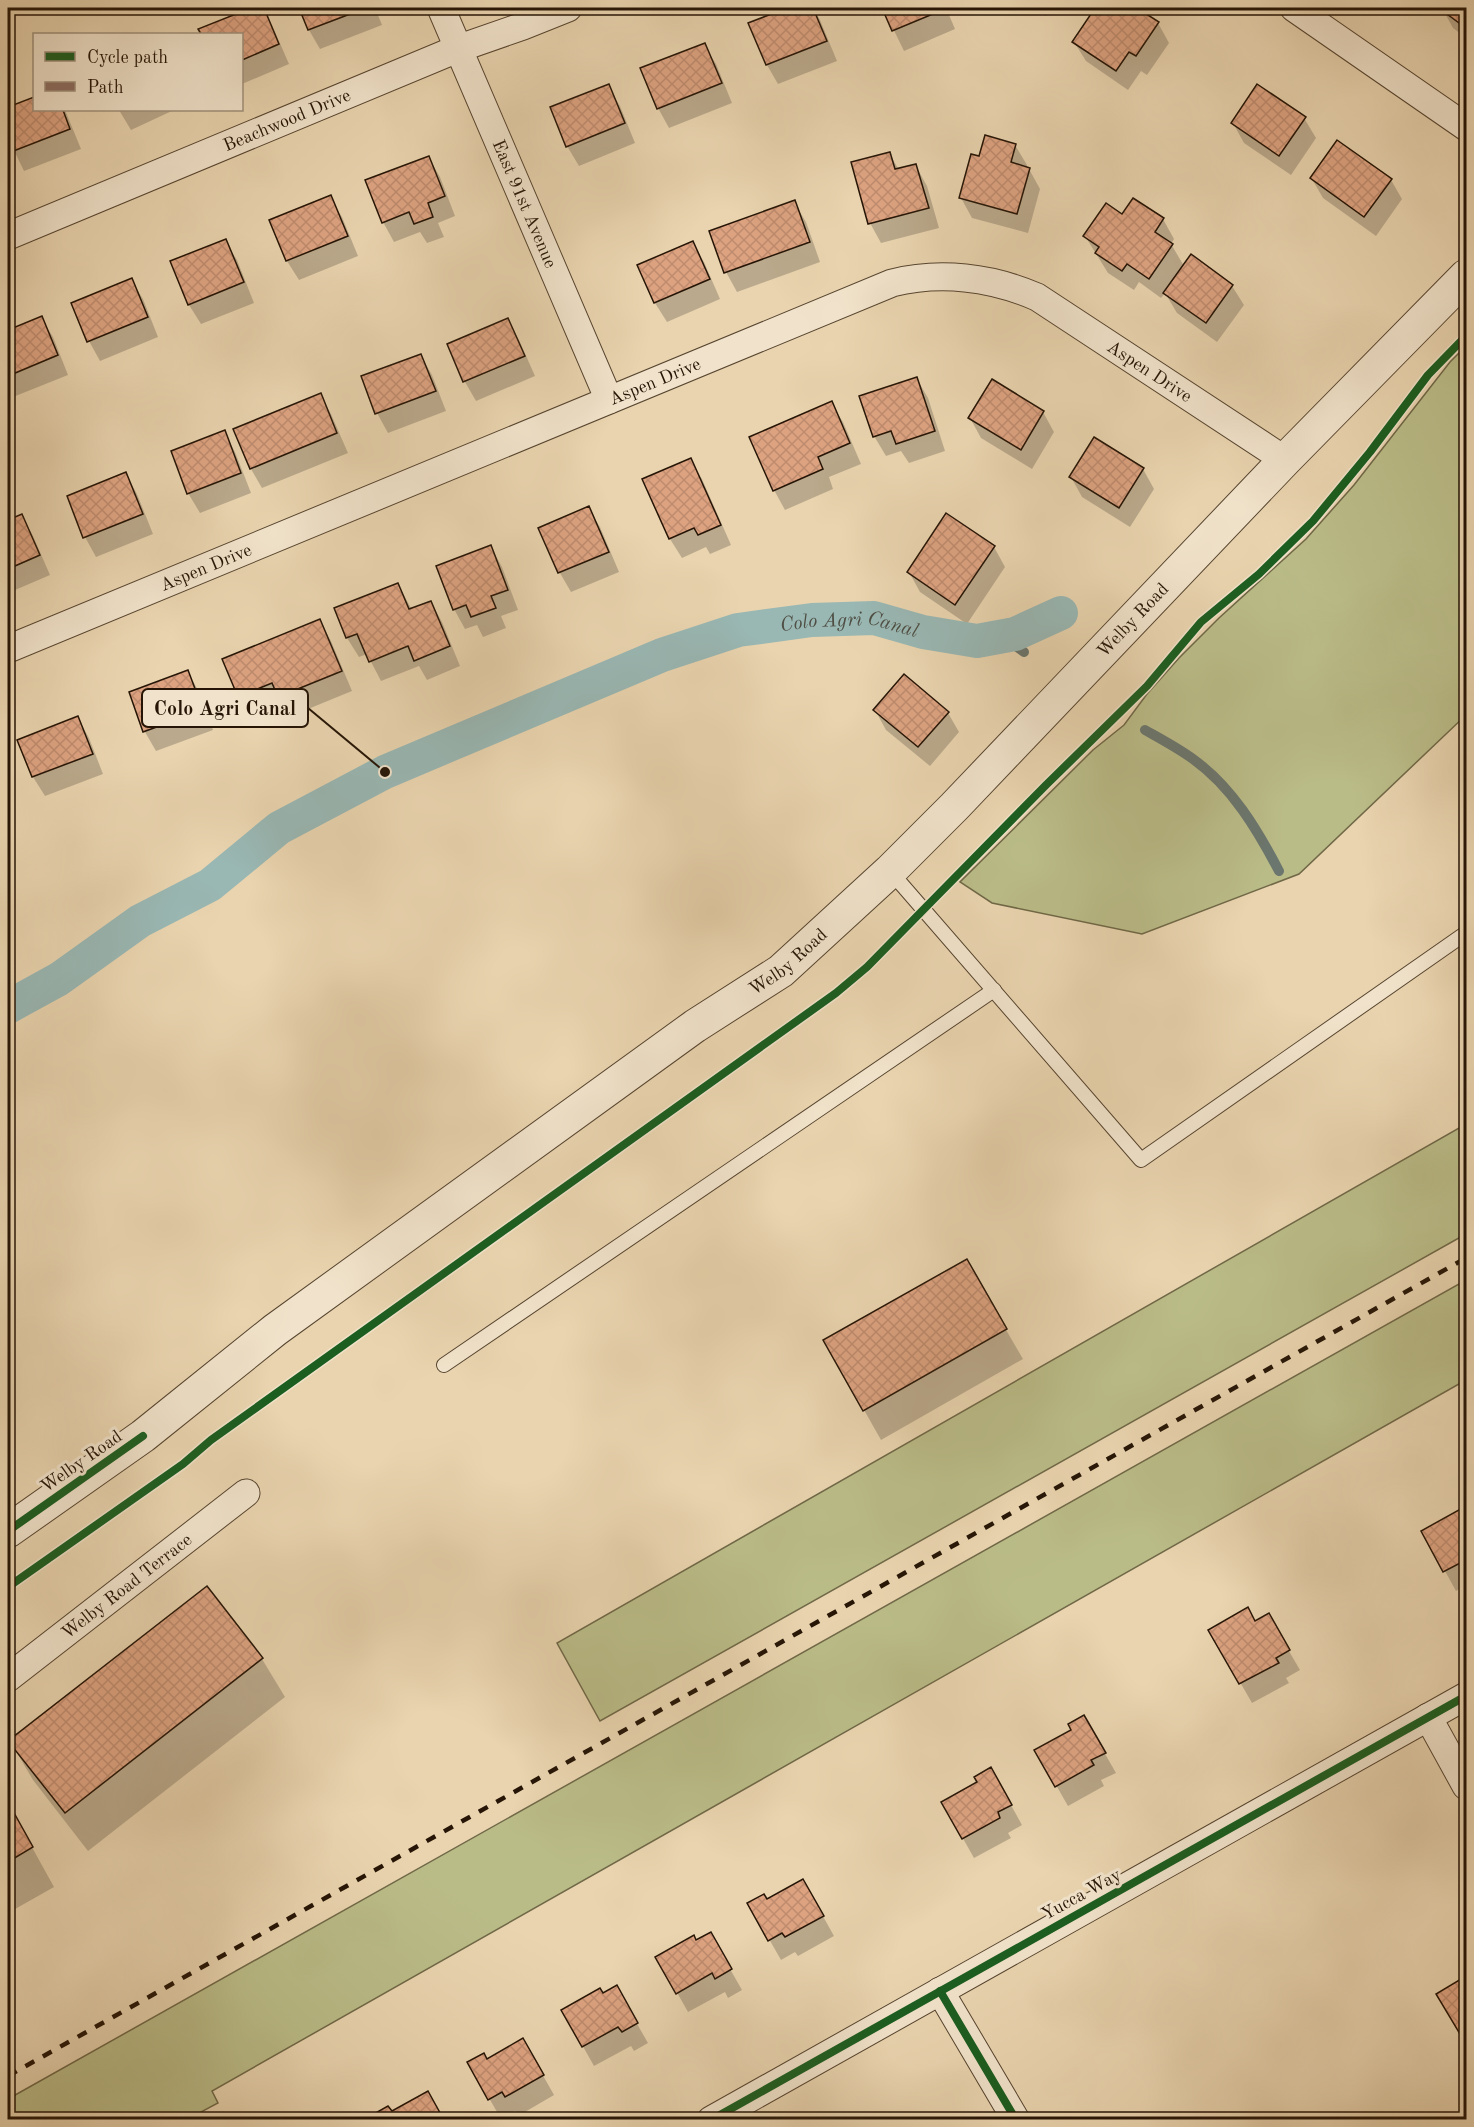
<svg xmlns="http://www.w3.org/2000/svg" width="1474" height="2127" font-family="'Old Standard TT',serif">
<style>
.green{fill:#babc88;stroke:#706847;stroke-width:1.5}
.shadow{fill:#0003}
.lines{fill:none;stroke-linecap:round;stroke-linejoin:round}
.stream{stroke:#6b766e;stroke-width:10}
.canal{stroke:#99b7b3;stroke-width:34}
.building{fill:url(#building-cross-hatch);stroke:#261506;stroke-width:1.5}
.service-casing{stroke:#574530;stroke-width:16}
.minor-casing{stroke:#574530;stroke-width:29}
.tertiary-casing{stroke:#574530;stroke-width:35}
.service{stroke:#f1e3cb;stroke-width:14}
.minor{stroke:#f1e3cb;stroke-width:27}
.tertiary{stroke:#f1e3cb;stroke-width:33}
.rail{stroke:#261506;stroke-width:4.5;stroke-dasharray:10 10;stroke-linecap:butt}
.quiet{stroke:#8d6e63;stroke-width:6;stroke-dasharray:12 6;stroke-linecap:butt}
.cycleway-casing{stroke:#f1e3cb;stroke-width:11}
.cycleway{stroke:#1b5e20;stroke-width:8}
.labels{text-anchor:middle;stroke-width:6;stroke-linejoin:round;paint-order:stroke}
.street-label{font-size:18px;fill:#261506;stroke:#f1e3cb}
.water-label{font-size:20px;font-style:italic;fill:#4e4e43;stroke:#f1e3cb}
.leader{fill:none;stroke:#261506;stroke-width:2}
.callout-dot{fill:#261506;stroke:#f1e3cb;stroke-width:2}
.callout{fill:#f1e3cb;stroke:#261506;stroke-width:2}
.callout-label{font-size:20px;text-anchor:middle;font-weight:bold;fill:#261506}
</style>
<defs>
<pattern id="building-cross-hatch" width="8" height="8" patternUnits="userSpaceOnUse" patternTransform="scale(1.5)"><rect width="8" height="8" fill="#dda381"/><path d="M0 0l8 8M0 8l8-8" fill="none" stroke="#be8b6e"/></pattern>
</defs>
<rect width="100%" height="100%" fill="#e9d4af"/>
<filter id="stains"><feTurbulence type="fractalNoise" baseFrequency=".00333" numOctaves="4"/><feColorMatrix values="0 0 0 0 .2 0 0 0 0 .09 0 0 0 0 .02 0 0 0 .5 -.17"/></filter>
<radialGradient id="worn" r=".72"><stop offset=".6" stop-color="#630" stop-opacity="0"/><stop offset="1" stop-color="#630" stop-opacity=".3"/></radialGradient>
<g class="green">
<path d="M1466,346V715L1299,874L1142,934L992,903L960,882L1093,750L1124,725L1147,694L1179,658L1219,618L1306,539L1354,485L1450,362Z"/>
<path d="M1466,1124V1234L600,1721L557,1643Z"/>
<path d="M1466,1280V1380L212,2091L218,2103L188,2119H8V2099Z"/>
</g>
<g class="shadow">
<path d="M255,8H262L272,25L289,64L242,84V34H202L200,30Z"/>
<path d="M300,8H375L382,25L320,49L309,30Z"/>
<path d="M791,8H813L820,20L837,61L778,84L767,65L750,24Z"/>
<path d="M883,8H946L955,29L904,51Z"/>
<path d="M1025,8H1050L1046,16Z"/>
<path d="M1097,8H1134L1158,23L1169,43L1147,75L1141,71L1128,90L1086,61L1074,42Z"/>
<path d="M1442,8H1466V38L1453,28Z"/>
<path d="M704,45L716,64L732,103L669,128L658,108Z"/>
<path d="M608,86L620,106L635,143L579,166L567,146Z"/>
<path d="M34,98V110H65L81,149L24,171L8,138V109Z"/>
<path d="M119,110H174L131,130Z"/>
<path d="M1304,118L1316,138L1291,175L1244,143L1233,123Z"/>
<path d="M1015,145L1027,165L1026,168L1029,169L1040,189L1028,233L972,218L961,198L980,158Z"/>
<path d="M889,153L899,170L916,166L927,186L939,228L881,243L870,223Z"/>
<path d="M429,158L440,177L455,216L438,223L444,237L427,243L420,232L394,242L383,222Z"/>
<path d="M1312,179L1391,180L1402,199L1376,236L1323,198Z"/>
<path d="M330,197L342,217L358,256L299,280L287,261L271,221Z"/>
<path d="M794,202L806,222L820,262L737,292L726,272Z"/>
<path d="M1123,216L1163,219L1174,239L1171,244L1184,266L1232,286L1244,305L1217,342L1177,313L1165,293L1161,298L1139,282L1134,290L1108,273L1085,236Z"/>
<path d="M225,241L237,260L254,303L201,324L189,305L172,262Z"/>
<path d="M692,242L704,262L720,299L667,322L655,303L639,266Z"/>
<path d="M131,280L143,299L158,337L100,361L89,341Z"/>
<path d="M41,318L53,337L68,375L8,399V332Z"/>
<path d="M508,320L519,340L535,376L476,401L465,382L449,345Z"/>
<path d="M421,356L432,375L446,411L388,433L377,413Z"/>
<path d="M917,379L928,398L945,451L909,463L901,451L886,456L874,436Z"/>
<path d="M320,395L331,414L348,453L262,488L251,469L235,429Z"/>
<path d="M831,403L843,422L861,464L829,477L833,489L785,510L774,490Z"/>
<path d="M1043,412L1054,432L1032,469L981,438L970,418Z"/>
<path d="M224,432L235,452L251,493L200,513L188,493Z"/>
<path d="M690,460L702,479L731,545L710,554L706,547L682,558L670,539L644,480Z"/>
<path d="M1143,469L1154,489L1130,527L1082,497L1071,477Z"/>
<path d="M126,474L137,494L153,534L96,557L85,537Z"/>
<path d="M588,508L600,527L619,572L571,592L560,573L540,528Z"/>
<path d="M22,516L33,536L50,575L8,593V522Z"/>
<path d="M491,547L502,567L518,610L501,616L506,628L483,637L477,625L465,629L454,609Z"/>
<path d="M994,547L1005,567L967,624L920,592L909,572Z"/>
<path d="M398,584L412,610L431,602L442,622L460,666L427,680L419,666L381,681L367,654L359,657L347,638L336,609Z"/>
<path d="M320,621L331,641L352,691L291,716L283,703L251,716L239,696Z"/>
<path d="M188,672L199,692L213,730L156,751L145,732L131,693Z"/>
<path d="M875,710L948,713L959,732L930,766L886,730Z"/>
<path d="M78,718L89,738L103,774L45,796L33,777L19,741Z"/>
<path d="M966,1261L1023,1359L881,1440L825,1341Z"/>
<path d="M1466,1508V1585L1456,1591L1423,1531Z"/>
<path d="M206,1588L262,1659L285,1697L88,1851L33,1780L10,1741Z"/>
<path d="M1268,1615L1300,1670L1286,1678L1289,1683L1252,1703L1210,1630L1255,1622Z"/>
<path d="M1084,1717L1116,1773L1101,1780L1104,1786L1068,1806L1036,1750L1073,1731Z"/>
<path d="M991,1769L1022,1825L1008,1833L1011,1838L974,1858L943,1803L979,1783Z"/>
<path d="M8,1804L54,1887L8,1913Z"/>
<path d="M814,1900L834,1936L798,1956L795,1952L781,1960L749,1904L766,1901Z"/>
<path d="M710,1934L742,1990L728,1998L725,1992L688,2012L657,1957L696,1942Z"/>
<path d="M1466,1977V2043L1438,1994Z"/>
<path d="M616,1987L648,2043L634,2051L631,2046L594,2066L563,2011L602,1995Z"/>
<path d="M523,2040L554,2095L518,2116L515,2111L501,2119L469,2063L486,2061Z"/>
</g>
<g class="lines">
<g class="stream">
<path d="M1002,636L1024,652"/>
<path d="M1145,730C1161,739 1178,748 1193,759C1232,787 1257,829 1279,871"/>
</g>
<path class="canal" id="s1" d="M8,1007L59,979L140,921L210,885L279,828L385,772L662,655L738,630L812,620L874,618L923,632L977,641L1015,634L1061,613"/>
</g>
<g class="building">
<path d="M251,8H264L279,44L242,60V34H201L198,29Z"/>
<path d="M299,8H366L308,30Z"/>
<path d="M787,8H813L827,41L766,65L748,23Z"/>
<path d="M882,8H944L945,9L892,31Z"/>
<path d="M1095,8H1137L1159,22L1136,56L1129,52L1116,71L1072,42Z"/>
<path d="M1440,9L1466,8V28Z"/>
<path d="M705,43L722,83L657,109L640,68Z"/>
<path d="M609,84L625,123L566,147L550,107Z"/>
<path d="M1257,84L1306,117L1279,156L1231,123Z"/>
<path d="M34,97V110H63L70,129L11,152L8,142V107Z"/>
<path d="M985,135L1016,144L1011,162L1030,168L1017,214L959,198L971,154L979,156Z"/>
<path d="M1337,140L1392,179L1364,217L1310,178Z"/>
<path d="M890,152L895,169L916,164L929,208L868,224L851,162Z"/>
<path d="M429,156L445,196L428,203L433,217L414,224L409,212L382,223L365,180Z"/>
<path d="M331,195L348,236L286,261L269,220Z"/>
<path d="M1133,198L1164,218L1155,232L1173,244L1149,279L1127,264L1122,271L1095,253L1099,247L1083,236L1106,203L1122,214Z"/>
<path d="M795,200L810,242L724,273L709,231Z"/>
<path d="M226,239L244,282L188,305L170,261Z"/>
<path d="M693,241L710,279L654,303L637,265Z"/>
<path d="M1191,254L1233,285L1206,323L1163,293Z"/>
<path d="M132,278L148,317L87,342L71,303Z"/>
<path d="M42,316L58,355L8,376V330Z"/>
<path d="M508,318L525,356L463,382L447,344Z"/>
<path d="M421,354L436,391L375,414L361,376Z"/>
<path d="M917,377L935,431L896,444L891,431L873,437L859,396Z"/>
<path d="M992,379L1044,411L1021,450L968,418Z"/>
<path d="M321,393L337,433L250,469L233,429Z"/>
<path d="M832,401L850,443L818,457L823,469L773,491L749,437Z"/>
<path d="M225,430L241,473L187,494L171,451Z"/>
<path d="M1094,437L1144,468L1119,508L1069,477Z"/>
<path d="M691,458L721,525L698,535L694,528L669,539L642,479Z"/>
<path d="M126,472L143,514L83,538L67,496Z"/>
<path d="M589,506L609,552L558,573L538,528Z"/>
<path d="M946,513L995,546L955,605L907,572Z"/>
<path d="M22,514L40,555L8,569V520Z"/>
<path d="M491,545L508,590L491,596L496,608L471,617L466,605L453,610L436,566Z"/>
<path d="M398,583L409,609L431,601L450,646L414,661L408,646L369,662L357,634L346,638L334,608Z"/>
<path d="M320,619L342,671L278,697L272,683L238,697L222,659Z"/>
<path d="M188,670L203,710L143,732L129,692Z"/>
<path d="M904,674L949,712L918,747L873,710Z"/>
<path d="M78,716L93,754L32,777L17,740Z"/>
<path d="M967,1259L1007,1329L863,1411L823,1340Z"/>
<path d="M1466,1506V1560L1443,1572L1421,1531Z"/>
<path d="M207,1586L263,1658L65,1813L8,1741Z"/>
<path d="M1248,1607L1255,1621L1269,1613L1290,1650L1276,1658L1279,1663L1239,1684L1208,1630Z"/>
<path d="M1084,1715L1106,1753L1091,1760L1094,1765L1055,1787L1034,1750L1071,1730L1068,1724Z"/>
<path d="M991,1767L1012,1805L998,1812L1000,1818L962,1839L941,1802L977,1782L974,1777Z"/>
<path d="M8,1802L33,1847L8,1862Z"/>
<path d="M803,1879L824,1916L785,1937L782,1933L768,1941L747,1903L764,1894L767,1899Z"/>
<path d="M711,1932L732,1969L715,1979L712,1973L676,1994L655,1957L694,1935L696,1940Z"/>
<path d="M1466,1976V2044L1436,1994Z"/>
<path d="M617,1985L638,2023L622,2032L618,2027L582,2047L561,2010L600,1988L603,1993Z"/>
<path d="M523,2038L544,2075L505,2097L502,2092L488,2100L467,2062L484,2053L487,2059Z"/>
<path d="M428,2091L444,2120H375L372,2115L388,2106L392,2111Z"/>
</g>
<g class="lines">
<g class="service-casing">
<g id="service">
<path d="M890,871L1141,1160L1466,933"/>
<path d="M444,1365L994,990"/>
</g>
</g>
<g class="minor-casing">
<g id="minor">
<path id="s2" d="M441,8L609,400"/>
<path d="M1294,8L1466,127"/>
<path id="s3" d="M8,236L457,49L523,26L568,8"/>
<path id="s4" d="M8,649L892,283C940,271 991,277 1037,297L1285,460"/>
<path id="s5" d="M8,1678L246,1493"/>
<path d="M1428,1717L1466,1786"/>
<path d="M940,1991L1016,2120"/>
<path d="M711,2120L1466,1696"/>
</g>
</g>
<g class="tertiary-casing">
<g id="tertiary">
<path id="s6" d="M8,1531L143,1436L275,1330L695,1026L781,971L890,871L954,807L1285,460L1466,276"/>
</g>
</g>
<use href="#service" class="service"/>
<use href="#minor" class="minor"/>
<use href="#tertiary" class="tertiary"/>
<path class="rail" d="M8,2076L1466,1258"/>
<path class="quiet" d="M1296,9L1297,8"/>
<g class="cycleway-casing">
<g id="cycleway">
<path d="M8,1531L143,1436"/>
<path d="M8,1587L183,1464L211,1440L836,993L867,967L1046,785L1147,686L1201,622L1259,574L1313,521L1370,452L1428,375L1466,336"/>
<path d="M940,1991L1016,2120"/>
<path d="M711,2120L1466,1696"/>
</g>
</g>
<use href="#cycleway" class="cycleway"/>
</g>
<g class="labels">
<g class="street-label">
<text dy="6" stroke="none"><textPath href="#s3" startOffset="302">Beachwood Drive</textPath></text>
<text dy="6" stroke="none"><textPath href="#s2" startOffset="213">East 91st Avenue</textPath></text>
<text dy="6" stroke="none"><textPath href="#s4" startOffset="1240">Aspen Drive</textPath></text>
<text dy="6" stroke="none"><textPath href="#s4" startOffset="700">Aspen Drive</textPath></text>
<text dy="6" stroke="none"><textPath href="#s4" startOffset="214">Aspen Drive</textPath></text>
<text dy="6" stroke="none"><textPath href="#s6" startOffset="1452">Welby Road</textPath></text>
<text dy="6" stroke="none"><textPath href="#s6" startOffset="966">Welby Road</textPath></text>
<text transform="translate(81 1461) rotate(-35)" y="6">Welby Road</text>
<text dy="6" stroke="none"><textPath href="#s5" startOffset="150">Welby Road Terrace</textPath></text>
<text transform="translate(1081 1894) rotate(-29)" y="6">Yucca Way</text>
</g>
<g class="water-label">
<text dy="7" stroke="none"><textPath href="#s1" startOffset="939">Colo Agri Canal</textPath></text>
</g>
</g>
<path class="leader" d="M385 772L308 708"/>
<circle class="callout-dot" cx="385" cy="772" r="6"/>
<rect class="callout" x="142" y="689" width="166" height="38" rx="6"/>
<g class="callout-label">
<text x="225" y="715">Colo Agri Canal</text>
</g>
<rect width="1474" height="2127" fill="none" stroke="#e9d4af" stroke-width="30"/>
<rect x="9" y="9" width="1456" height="2109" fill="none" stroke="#261506" stroke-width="3"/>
<rect x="15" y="15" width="1444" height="2097" fill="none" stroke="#261506" stroke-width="1.5"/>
<rect x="33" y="33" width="210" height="78" fill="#f1e3cb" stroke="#a0917c" stroke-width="1.5"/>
<rect x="45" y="52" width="30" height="9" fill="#1b5e20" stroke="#a0917c" stroke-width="1.5"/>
<text x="87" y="63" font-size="18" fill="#261506">Cycle path</text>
<rect x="45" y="82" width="30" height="9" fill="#8d6e63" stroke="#a0917c" stroke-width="1.5"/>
<text x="87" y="93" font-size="18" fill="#261506">Path</text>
<rect width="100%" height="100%" filter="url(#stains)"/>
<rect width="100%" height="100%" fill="url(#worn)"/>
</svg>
